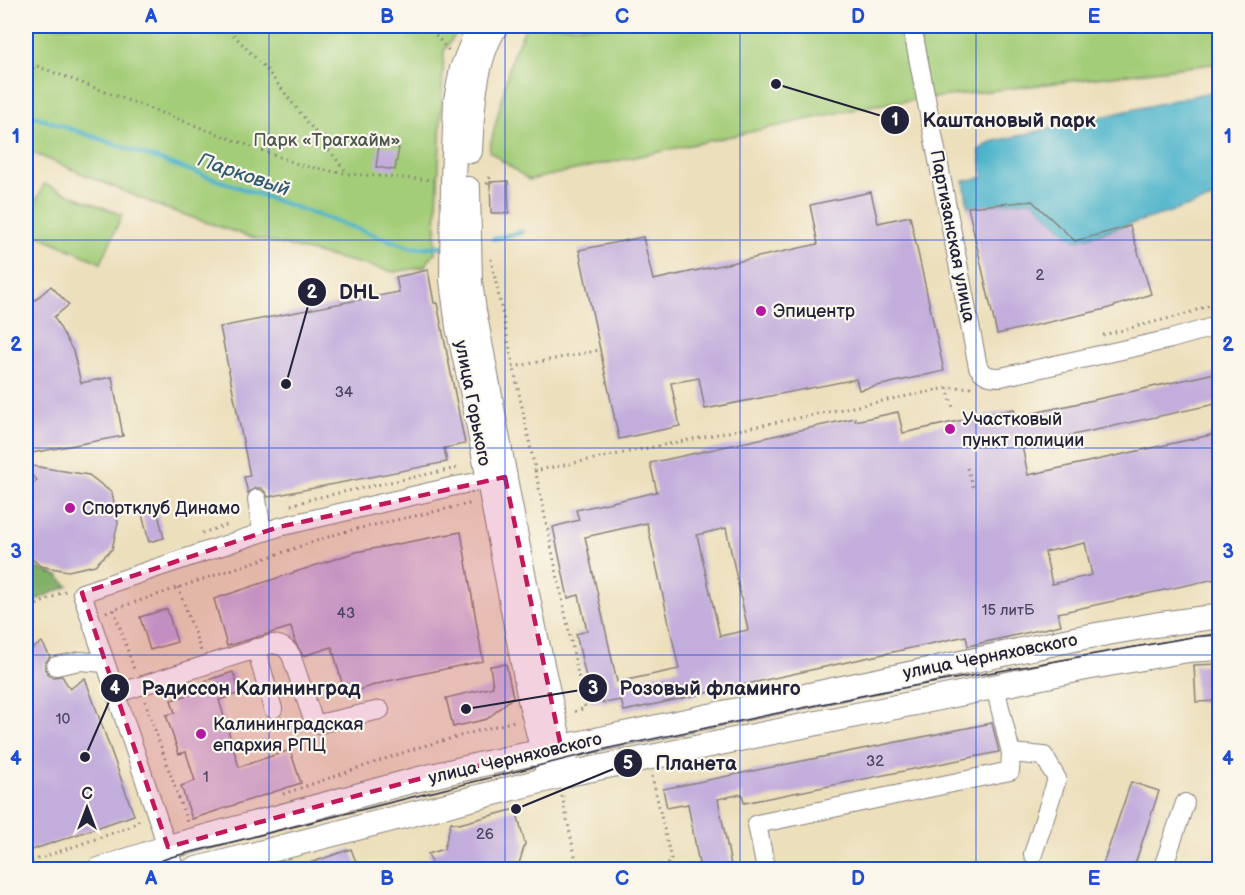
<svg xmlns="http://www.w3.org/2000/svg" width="1245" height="895" font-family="'Balsamiq Sans',sans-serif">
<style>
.green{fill:#a4cd79;stroke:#63785a;stroke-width:1.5}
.forest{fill:#83b069;stroke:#526952;stroke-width:1.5}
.water{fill:#4bb3ca;stroke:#366a82;stroke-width:1.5}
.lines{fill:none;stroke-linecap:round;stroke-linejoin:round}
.stream{stroke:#4bb3ca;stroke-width:4.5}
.building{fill:#c3addc;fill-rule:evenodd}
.minor-casing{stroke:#87807c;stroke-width:20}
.major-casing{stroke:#87807c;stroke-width:26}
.path{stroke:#87807c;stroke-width:3;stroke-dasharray:1.5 4.5;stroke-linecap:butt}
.minor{stroke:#fff;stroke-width:18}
.major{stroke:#fff;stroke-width:24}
.tram{stroke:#22223b;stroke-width:1.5}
.marked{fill:#c2185b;fill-opacity:0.2;stroke:#c2185b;stroke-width:4.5;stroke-dasharray:12 8;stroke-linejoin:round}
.grid{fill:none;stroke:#1d4ed8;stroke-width:1.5;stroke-opacity:0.55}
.poi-dot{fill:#b5179e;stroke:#fbf7ec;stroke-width:2}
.labels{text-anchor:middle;stroke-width:4.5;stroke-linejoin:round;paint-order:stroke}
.number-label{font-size:15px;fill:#4a4563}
.park-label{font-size:18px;fill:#49554e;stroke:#fbf7ec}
.street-label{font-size:18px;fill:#22223b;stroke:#fbf7ec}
.poi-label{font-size:18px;fill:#22223b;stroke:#fbf7ec;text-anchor:start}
.water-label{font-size:20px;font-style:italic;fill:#325c74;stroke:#fbf7ec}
.leader{fill:none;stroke:#22223b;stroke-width:2}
.callout-dot{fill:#22223b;stroke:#fbf7ec;stroke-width:2}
.mark-label{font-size:18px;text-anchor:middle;font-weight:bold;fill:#fff}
.callout-label{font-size:20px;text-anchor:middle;font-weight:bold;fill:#22223b;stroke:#fbf7ec;stroke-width:4.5;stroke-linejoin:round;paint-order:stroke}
.neatline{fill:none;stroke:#1d4ed8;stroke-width:2}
.grid-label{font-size:20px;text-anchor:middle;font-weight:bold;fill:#1d4ed8}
</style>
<rect width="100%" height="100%" fill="#fbf7ec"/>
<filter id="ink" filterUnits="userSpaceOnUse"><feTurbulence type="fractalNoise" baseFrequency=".0167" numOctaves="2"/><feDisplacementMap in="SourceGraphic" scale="12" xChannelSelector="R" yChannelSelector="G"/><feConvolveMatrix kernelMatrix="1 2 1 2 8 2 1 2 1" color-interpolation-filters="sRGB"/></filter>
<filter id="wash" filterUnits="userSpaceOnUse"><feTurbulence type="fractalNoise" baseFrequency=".008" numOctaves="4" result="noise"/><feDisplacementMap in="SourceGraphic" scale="24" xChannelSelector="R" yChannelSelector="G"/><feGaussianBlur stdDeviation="1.35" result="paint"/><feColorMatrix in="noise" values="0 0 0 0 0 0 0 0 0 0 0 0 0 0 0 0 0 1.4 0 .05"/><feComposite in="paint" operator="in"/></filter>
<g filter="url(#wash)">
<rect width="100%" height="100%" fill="#ecdfbc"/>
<g class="green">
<path d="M26,26H461L444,51L435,252L424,267L394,272L247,236L164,208L26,150Z"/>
<path d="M526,26H1219V63L874,105L529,180L489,151L512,57Z"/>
<path d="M44,184L122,215L101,263L26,230V223Z"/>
</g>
<path class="forest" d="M26,564L58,576L68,586L26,604Z"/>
<path class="water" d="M1219,90V197L1075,241L1032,201L968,207L964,181L984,177L979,150L991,142Z"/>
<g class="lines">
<g class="stream">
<path d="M31,115L412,248L446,246"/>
<path d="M493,239L522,232"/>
</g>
</g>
<g id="blocks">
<g class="building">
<path d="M379,145L399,148L395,170L376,167Z"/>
<path d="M508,181L509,213H491L490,182Z"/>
<path d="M871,192L878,223L910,216L944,371L859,390L856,379L705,409L699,378L671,383L680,426L619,439L579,250L643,237L653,280L818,244L810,205Z"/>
<path d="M1032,201L1075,241L1130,226L1151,294L1106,309L997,334L968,207Z"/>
<path d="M428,270L434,303H437L465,444L444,448L447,462L268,497L265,492L261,488H255L248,493L244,477L250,476L220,327L399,292L396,277Z"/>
<path d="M51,286L69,305L54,317L73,351L81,383L112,377L123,436L26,454V406L29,400L30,352L26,345V292L35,300Z"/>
<path d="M1220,372V403L1022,446L1028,475L1220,433V578L1058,613L1061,625L968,646L966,636L624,711L621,700L603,703V701L592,703L576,634L587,631L579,595L568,598L553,527L579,520L576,510L657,492L650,463L855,418V421L898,412L903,433L1014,409L1016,417ZM647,523L679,669L617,682L585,537ZM726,528L748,630L720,636L697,535ZM1085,543L1092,575L1052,584L1045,552Z"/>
<path d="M26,465L89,475L112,493L118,523L112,549L95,565L68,571L40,566L26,553V492L37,480L26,470Z"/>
<path d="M157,510L164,538L149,542L142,514Z"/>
<path d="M461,532L483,661L388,681L345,694L332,647L303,656L295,642L291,627L227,646L214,599L356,552Z"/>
<path d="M167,609L177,642L150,650L140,617Z"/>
<path d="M42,642L50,657L45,663V669L48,674L53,677L62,676L70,689L85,678L134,815L26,852V653Z"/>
<path d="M506,664L513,697L487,719L453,727L446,698L493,687L490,666Z"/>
<path d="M1220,664V701L1196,702L1194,665Z"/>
<path d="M233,672L240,693L219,700L239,767L290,750L301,783L192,819L181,786L195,781L186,752L179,754L166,715L175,713L171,700L208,689L205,681Z"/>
<path d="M992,723L999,752L744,803L742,794L718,799L732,870H700L688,804L667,808L663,789Z"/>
<path d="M1131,782L1159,791L1133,870H1101Z"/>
<path d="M516,809L525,844L517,870H436L428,854L444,849L451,822L459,824Z"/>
<path d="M351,849L359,870H298V867Z"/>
</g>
</g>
</g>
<g filter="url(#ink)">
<use href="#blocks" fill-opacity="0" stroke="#87807c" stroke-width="1.5"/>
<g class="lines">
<g class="minor-casing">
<g id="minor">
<path d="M912,26L978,367C984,376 990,377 1001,377L1171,339L1220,325"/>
<path d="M257,499L262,532"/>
<path d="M256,648L273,709"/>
<path d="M56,666L80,661L105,663"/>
<path d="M115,694L272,644C281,645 286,647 291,655L311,714L314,721L318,724L380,710"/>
<path d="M1011,753L1044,756L1057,779L1033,854"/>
<path d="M175,870L82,593L279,527L455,486L500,478"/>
<path d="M766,870L757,824L1010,771L1011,753L995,687"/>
<path d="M1162,870L1185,803"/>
</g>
</g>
<g class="major-casing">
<g id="major">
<path d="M479,26L462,69L456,100L453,180L452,280L458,327L472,390L530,700L547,767"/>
<path d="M470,151C472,112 474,59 496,26"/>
<path d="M468,189L470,282L474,311C503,462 527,614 565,763"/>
<path d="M99,870L168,847L415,780L487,763L1079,638L1154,625L1220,616"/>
<path d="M193,870L568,774L1086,668L1188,650L1220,648"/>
</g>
</g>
<g class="path">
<path d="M225,26L266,69L347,173"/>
<path d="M428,26L449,51"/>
<path d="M26,62L303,166L348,174L433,180"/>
<path d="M26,85L34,66"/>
<path d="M487,184L491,175"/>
<path d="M491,259L585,708L574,712"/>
<path d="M1103,335L1186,314L1220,301"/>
<path d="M513,367L600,350"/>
<path d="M947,388L953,408"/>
<path d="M967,468L973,487"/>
<path d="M534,471L947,388L974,387"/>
<path d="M291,505L315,498L457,468"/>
<path d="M202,533L227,525"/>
<path d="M178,587L201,651"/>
<path d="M26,610L67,590"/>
<path d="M114,610L135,672"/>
<path d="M106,612L343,532L473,503"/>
<path d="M145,701L187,822"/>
<path d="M652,776L671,859L665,870"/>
<path d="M283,794L420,747L514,721"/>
<path d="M562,796L578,870"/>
<path d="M26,863L130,827L138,821L140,818"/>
</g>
<use href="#minor" class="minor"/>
<use href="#major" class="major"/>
<path class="tram" d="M135,870L171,857L614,747L880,692L1192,637L1220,634"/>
</g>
</g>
<path class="marked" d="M505,477L561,747L415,780L168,847L82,593L279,527Z"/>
<path class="grid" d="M269,26V870M505,26V870M740,26V870M976,26V870M26,240H1220M26,448H1220M26,655H1220"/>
<g class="poi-dot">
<circle cx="761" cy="311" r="6"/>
<circle cx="950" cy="429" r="6"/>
<circle cx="70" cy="508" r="6"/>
<circle cx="201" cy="734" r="6"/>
</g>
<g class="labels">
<g class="number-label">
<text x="1040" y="280">2</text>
<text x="344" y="397">34</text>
<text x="1008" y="615">15 литБ</text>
<text x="346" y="618">43</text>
<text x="63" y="724">10</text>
<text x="875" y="766">32</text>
<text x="206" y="782">1</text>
<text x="485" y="839">26</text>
</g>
<g class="park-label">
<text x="327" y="146">Парк «Трагхайм»</text>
</g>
<g class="street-label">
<text transform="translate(953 236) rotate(79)" y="6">Партизанская улица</text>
<text transform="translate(473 403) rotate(79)" y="6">улица Горького</text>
<text transform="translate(990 656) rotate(-11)" y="6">улица Черняховского</text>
<text transform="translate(515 758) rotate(-13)" y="6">улица Черняховского</text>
</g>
<g class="poi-label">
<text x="773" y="317">Эпицентр</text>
<text x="962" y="425">Участковый<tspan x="962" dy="21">пункт полиции</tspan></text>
<text x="82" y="514">Спортклуб Динамо</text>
<text x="213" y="730">Калининградская<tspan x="213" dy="21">епархия РПЦ</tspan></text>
</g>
<g class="water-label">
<text transform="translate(244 174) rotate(19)" y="7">Парковый</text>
</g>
</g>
<path class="leader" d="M776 84L895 120M286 384L312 292M466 709L593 688M85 757L115 688M516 809L628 763"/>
<g class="callout-dot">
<circle cx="776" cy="84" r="6"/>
<circle cx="286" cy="384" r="6"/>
<circle cx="466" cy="709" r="6"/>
<circle cx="85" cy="757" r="6"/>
<circle cx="516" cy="809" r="6"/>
<circle cx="895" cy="120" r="15"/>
<circle cx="312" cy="292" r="15"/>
<circle cx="593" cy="688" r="15"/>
<circle cx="115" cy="688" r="15"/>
<circle cx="628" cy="763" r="15"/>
</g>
<g class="mark-label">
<text x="895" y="126">1</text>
<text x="312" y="298">2</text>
<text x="593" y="694">3</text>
<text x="115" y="694">4</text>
<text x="628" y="769">5</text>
</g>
<g class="callout-label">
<text x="1009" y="127">Каштановый парк</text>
<text x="359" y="299">DHL</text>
<text x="710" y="695">Розовый фламинго</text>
<text x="251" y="695">Рэдиссон Калининград</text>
<text x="696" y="770">Планета</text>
</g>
<rect width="1245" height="895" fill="none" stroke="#fbf7ec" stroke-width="66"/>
<g transform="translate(87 808)" stroke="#fbf7ec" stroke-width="4.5" paint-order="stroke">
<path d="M0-4.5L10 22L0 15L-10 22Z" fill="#22223b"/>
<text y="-9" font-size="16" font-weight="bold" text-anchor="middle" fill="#22223b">С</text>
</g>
<rect x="33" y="33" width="1179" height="829" class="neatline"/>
<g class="grid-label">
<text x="151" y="23">A</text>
<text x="387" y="23">B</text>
<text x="622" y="23">C</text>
<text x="858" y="23">D</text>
<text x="1094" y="23">E</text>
<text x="16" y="143">1</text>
<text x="1228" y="143">1</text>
<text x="16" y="351">2</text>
<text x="1228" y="351">2</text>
<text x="16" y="558">3</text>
<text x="1228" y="558">3</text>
<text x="16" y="765">4</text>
<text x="1228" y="765">4</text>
<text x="151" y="885">A</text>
<text x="387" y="885">B</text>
<text x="622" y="885">C</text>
<text x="858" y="885">D</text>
<text x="1094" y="885">E</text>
</g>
</svg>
